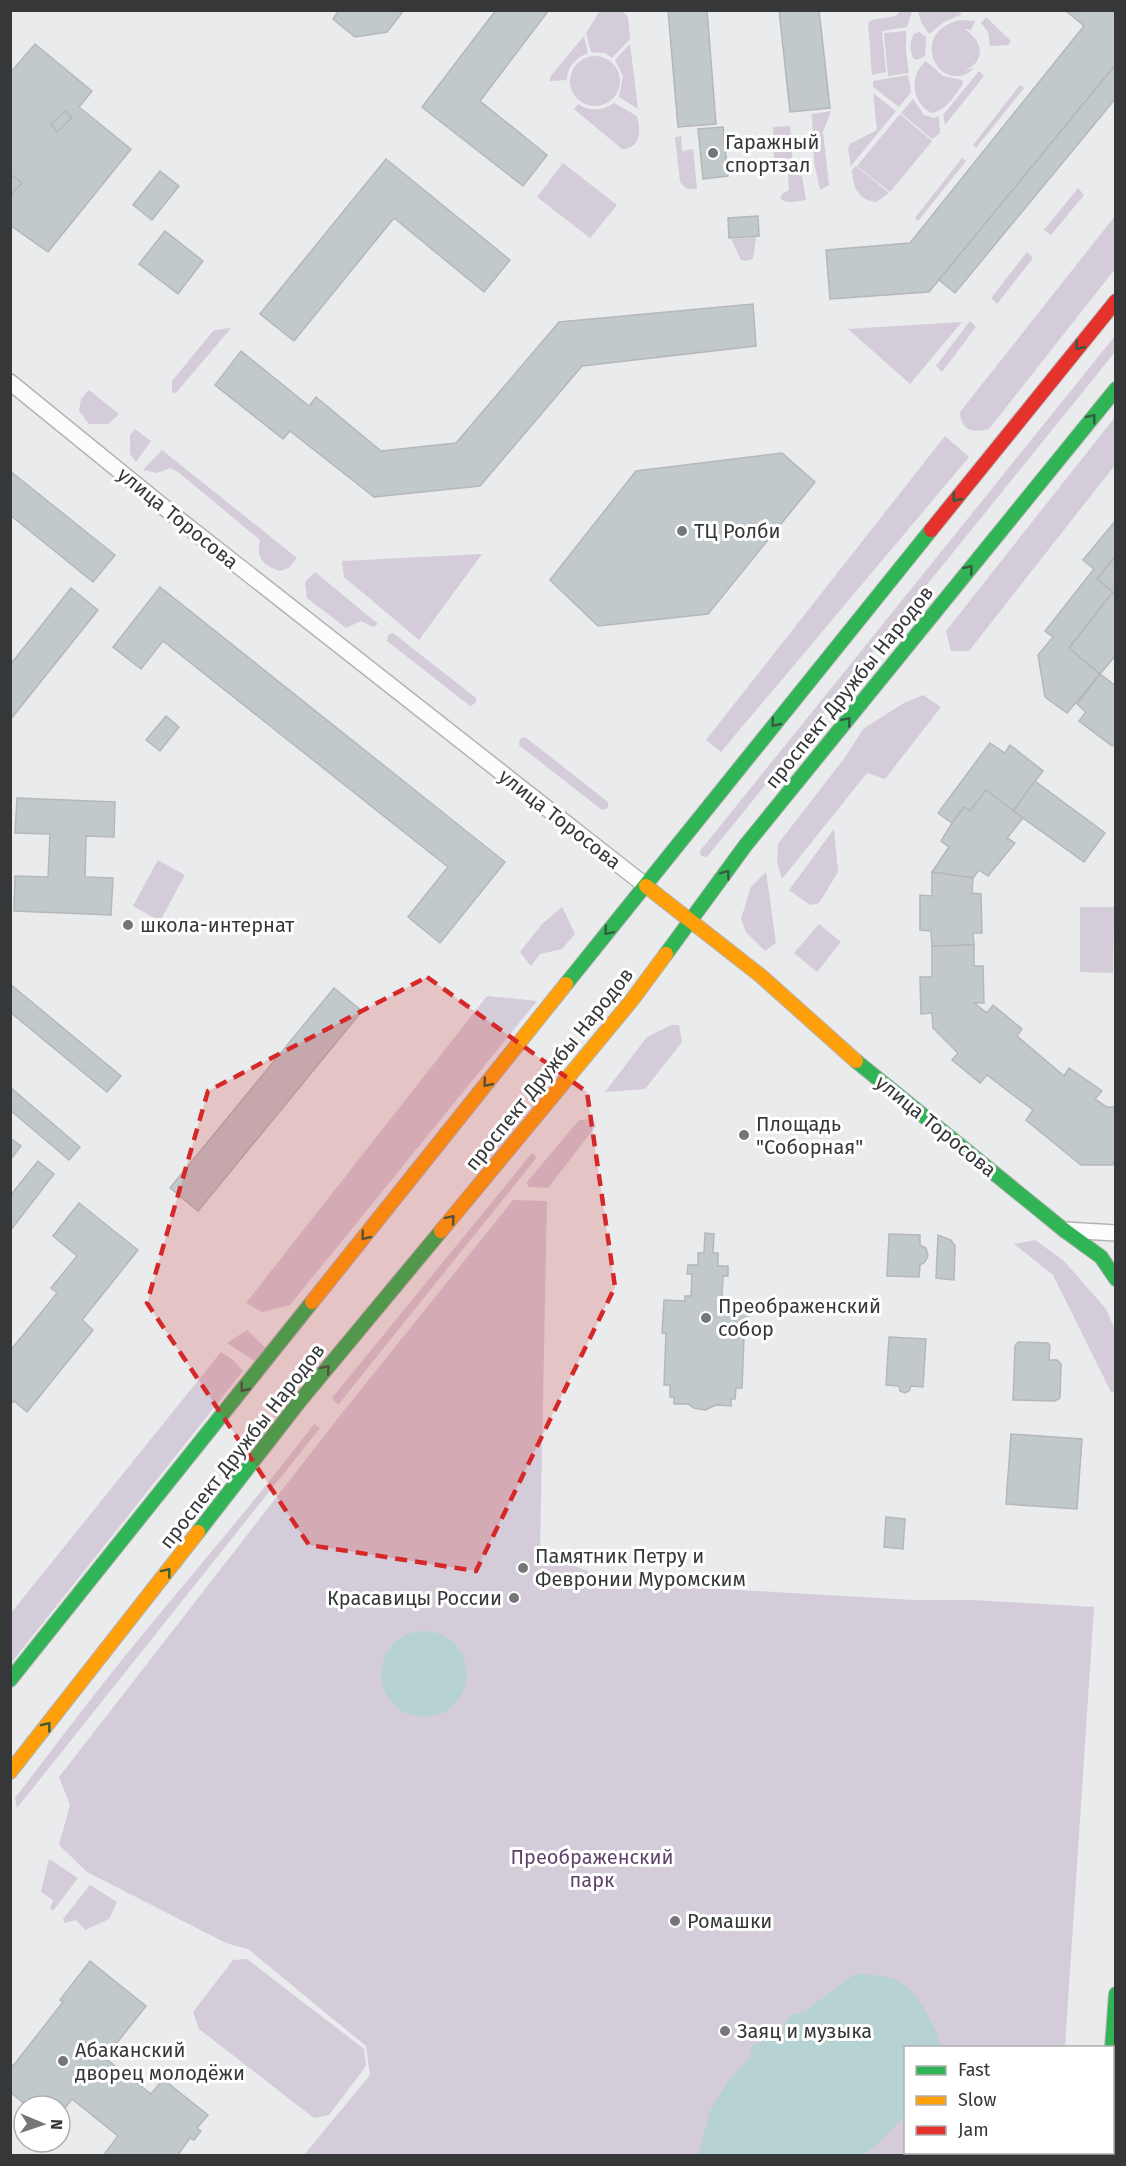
<svg xmlns="http://www.w3.org/2000/svg" width="1126" height="2166" font-family="'Fira Sans',sans-serif">
<style>
.green{fill:#d4ccd9}
.water{fill:#b7d2d2}
.building{fill:#c2c9cd;stroke:#b5b7b8;stroke-width:1.5}
.lines{fill:none;stroke-linecap:round;stroke-linejoin:round}
.street-casing{stroke:#b3b3b5;stroke-width:18}
.fast-casing{stroke:#b3b3b5;stroke-width:16}
.slow-casing{stroke:#b3b3b5;stroke-width:16}
.jam-casing{stroke:#b3b3b5;stroke-width:16}
.street{stroke:#fcfcfc;stroke-width:15}
.fast{stroke:#30b455;stroke-width:14}
.slow{stroke:#ff9f0a;stroke-width:14}
.jam{stroke:#e5322d;stroke-width:14}
.oneway{stroke:#345c41}
.marked{fill:#d62828;fill-opacity:0.2;stroke:#d62828;stroke-width:4.5;stroke-dasharray:12 8;stroke-linejoin:round}
.poi-dot{fill:#757678;stroke:#fff;stroke-width:2}
.labels{text-anchor:middle;stroke-width:6;stroke-linejoin:round;paint-order:stroke}
.poi-label{font-size:20px;fill:#363739;stroke:#fff;text-anchor:start}
.street-label{font-size:20px;fill:#363739;stroke:#fff}
.park-label{font-size:20px;fill:#604369;stroke:#fff}
</style>
<rect width="100%" height="100%" fill="#e9ebed"/>
<g class="green">
<path d="M600,11H622L628,17L630,39L612,58L605,53L591,52L586,33Z"/>
<path d="M900,11H912L907,27L882,31L886,72L872,75L868,23L872,20L896,16Z"/>
<path d="M918,11H958L962,14L944,22L929,34L921,22Z"/>
<path d="M986,17L1011,41L1008,45L990,46L988,32L981,23Z"/>
<path d="M960,20L975,21L971,30L964,29C983,41 987,61 964,71L975,68C940,99 906,32 960,20Z"/>
<path d="M906,31V52L909,73L888,76L884,33Z"/>
<path d="M919,32L926,37L925,56L917,60L913,58C910,50 909,42 914,34Z"/>
<path d="M584,36L588,53C576,58 567,66 567,80L550,81V77Z"/>
<path d="M630,44L638,109L619,97L623,76L615,60Z"/>
<circle cx="595" cy="81" r="25"/>
<path d="M926,61L943,76L962,80L963,84C955,95 947,110 932,113C912,104 908,75 926,61Z"/>
<path d="M979,71L984,76L945,125L943,115Z"/>
<path d="M908,75L911,92L899,107L873,87V81Z"/>
<path d="M1020,85L1024,88L976,148L973,145Z"/>
<path d="M873,93L896,111L851,166L848,149L850,144L877,130Z"/>
<path d="M913,99L924,115L934,118L939,116L940,133L932,139L901,113Z"/>
<path d="M614,103L637,116C641,131 641,148 622,149L574,109L578,104C591,112 602,111 614,103Z"/>
<path d="M831,111L823,132L829,185L820,190L814,162L812,114Z"/>
<path d="M900,114L932,141L890,192L857,166Z"/>
<path d="M790,126L793,167L795,170H801L806,200C797,201 787,205 780,198L782,194L789,190L787,160H774L773,127Z"/>
<path d="M681,136L682,151L693,149L697,189H687L680,182L675,137Z"/>
<path d="M962,158L966,161L918,221L915,218Z"/>
<path d="M563,163L617,205L590,238L537,197Z"/>
<path d="M856,166L889,193L876,202C858,200 853,187 852,170Z"/>
<path d="M1078,188L1084,195L1051,235L1044,230Z"/>
<path d="M1115,216V269L989,429C972,434 961,430 960,412Z"/>
<path d="M756,237L753,259L745,261L741,260L731,239Z"/>
<path d="M1027,252L1033,258L997,304L991,298Z"/>
<path d="M970,321L976,327L942,372L936,366Z"/>
<path d="M962,322L910,384L848,329Z"/>
<path d="M231,328L176,393L172,392V381L214,330Z"/>
<path d="M1115,336V352L707,857L701,856L700,851Z"/>
<path d="M89,390L119,414L108,424H89L79,411L81,399Z"/>
<path d="M1115,417V465L969,651H951L946,631Z"/>
<path d="M135,429L151,441L136,462L130,454V435Z"/>
<path d="M945,436L969,457L721,752L706,740Z"/>
<path d="M162,450L297,558L289,568L279,571C262,564 256,559 260,540L178,472L170,468L157,473L143,470Z"/>
<path d="M482,554L419,640L344,577L342,561Z"/>
<path d="M315,572L378,624L373,627L361,621L346,628L307,598L305,582Z"/>
<path d="M393,633L476,698V703L470,706L387,641L388,635Z"/>
<path d="M923,695L941,707L885,779L867,773L782,879L777,862L778,844L846,756L863,729L904,703Z"/>
<path d="M525,737L608,802V808L602,810L519,745L520,739Z"/>
<path d="M834,829L838,872L819,903L810,905L789,890Z"/>
<path d="M158,860L185,875L160,921L133,906Z"/>
<path d="M766,872L776,943L765,951L746,932L741,919L751,887Z"/>
<path d="M562,907L575,934L562,949L540,954L531,966L520,952L542,924Z"/>
<path d="M1080,907H1114L1113,973L1080,972Z"/>
<path d="M819,924L841,942L817,972L794,953Z"/>
<path d="M487,996L537,1001L290,1305L262,1312L246,1303Z"/>
<path d="M671,1025H679L682,1042L645,1089L605,1092L647,1037Z"/>
<path d="M592,1119L596,1126L548,1188L528,1187L527,1182L579,1120Z"/>
<path d="M532,1153L537,1157L338,1405L332,1398Z"/>
<path d="M513,1200L547,1201L540,1552L617,1583L913,1600H973L1094,1607L1065,2047L906,2048V2152L1058,2153V2155H304L370,2075L366,2046L248,1949L226,1943L87,1872L59,1845L70,1805L59,1777L338,1418Z"/>
<path d="M1035,1240L1064,1261L1106,1309L1115,1330V1392H1111L1053,1275L1014,1244Z"/>
<path d="M247,1330L267,1349L256,1362L227,1343Z"/>
<path d="M221,1352L233,1360L243,1371L11,1663V1613Z"/>
<path d="M314,1424L320,1428L17,1808L15,1798C56,1745 96,1691 138,1640C197,1568 258,1498 314,1424Z"/>
<path d="M49,1859L78,1878L53,1911L50,1908L53,1900L41,1892Z"/>
<path d="M90,1885L117,1902L109,1919L85,1930L76,1920L65,1923L63,1919Z"/>
<path d="M247,1959L364,2049L366,2066L329,2115L314,2118L199,2029L193,2012L233,1960Z"/>
</g>
<g class="water">
<circle cx="424" cy="1674" r="43"/>
<path d="M855,1974C895,1975 909,1980 928,2016C934,2027 939,2036 940,2047L906,2048L905,2116L874,2147L862,2155H699L710,2111L728,2081L751,2057V2046L780,2033L791,2014L804,2012Z"/>
</g>
<g class="building">
<path d="M339,10H404L387,32L355,37L333,19Z"/>
<path d="M496,10H549L480,101L547,155L523,186L422,107Z"/>
<path d="M668,10H707L716,124L678,127Z"/>
<path d="M779,10H819L830,108L790,112Z"/>
<path d="M1065,10H1116V64L929,292L830,299L826,250L910,243L1084,26Z"/>
<path d="M35,44L92,91L79,107L131,149L48,252L10,225V73Z"/>
<path d="M1116,64V98L955,293L939,280Z"/>
<path d="M66,111L72,118L57,132L51,124Z"/>
<path d="M723,127L728,176L703,179L698,129Z"/>
<path d="M386,159L510,260L484,292L394,218L294,341L260,314Z"/>
<path d="M160,171L179,186L152,220L133,205Z"/>
<path d="M13,176L22,183L10,196V179Z"/>
<path d="M758,216L759,236L729,238L728,218Z"/>
<path d="M165,231L203,261L178,294L139,264Z"/>
<path d="M753,304L756,346L582,366L480,486L374,497L290,431L283,439L215,385L241,351L309,406L316,397L381,451L456,443L559,322Z"/>
<path d="M782,453L815,482L708,614L598,626L550,580L636,471Z"/>
<path d="M10,471L115,555L93,582L10,515Z"/>
<path d="M1116,520V556L1097,579L1113,592L1069,648L1100,674L1067,713L1045,697L1038,655L1053,637L1045,631L1094,569L1083,560Z"/>
<path d="M1116,556V655L1100,674L1069,648L1113,592L1097,579Z"/>
<path d="M160,587L505,862L440,943L408,917L448,867L163,641L141,669L113,647Z"/>
<path d="M71,588L98,610L10,720V665Z"/>
<path d="M1100,674L1116,686V742L1112,746L1079,721L1086,712L1077,704Z"/>
<path d="M166,716L179,727L160,751L146,740Z"/>
<path d="M990,743L1005,753L1010,745L1043,771L1013,811L986,790L970,811L964,807L952,823L938,813Z"/>
<path d="M1035,781L1105,833L1084,862L1013,811Z"/>
<path d="M986,790L1023,818L1007,838L1015,843L988,876L979,870L973,878L932,872L949,847L941,841L952,823L964,807L970,811Z"/>
<path d="M17,798L115,802L114,837L86,836L85,877L113,878L111,915L14,911L15,876L48,877L50,834L15,833Z"/>
<path d="M932,872L973,878L972,893L981,894L982,933H973L974,945L932,946L931,931L920,930V895L932,896Z"/>
<path d="M974,945V966H983L984,1003H974L987,1013L993,1005L1022,1029L1017,1036L1064,1076L1069,1068L1102,1091L1095,1099L1107,1107H1116V1154L1113,1165H1081L1026,1120L1033,1110L987,1075L980,1083L952,1060L958,1053L933,1028L932,1013L921,1014L920,977H932V946Z"/>
<path d="M10,984L121,1076L107,1092L10,1012Z"/>
<path d="M334,988L362,1011L198,1211L170,1188Z"/>
<path d="M10,1087L80,1147L69,1160L10,1110Z"/>
<path d="M10,1138L21,1146L10,1160Z"/>
<path d="M38,1161L54,1174L10,1231V1196Z"/>
<path d="M79,1203L138,1250L82,1320L93,1330L27,1412L14,1401L10,1405V1351L57,1293L51,1288L77,1256L53,1236Z"/>
<path d="M705,1233L714,1234L713,1253H718V1266H728V1276H723L722,1298H727V1303H749L748,1337H744L742,1388H736L735,1399H731V1406L716,1405L705,1410L694,1408L688,1404H674V1397H670V1385H664L666,1333H662L664,1300L685,1301V1296H691L692,1274H687L688,1265H698V1253H704Z"/>
<path d="M889,1234L920,1235V1245L926,1248L928,1256L925,1262L920,1265L919,1277L887,1276Z"/>
<path d="M938,1235L951,1240L955,1246L954,1280L936,1278Z"/>
<path d="M889,1337L926,1339L923,1387L911,1386L909,1391L905,1393L900,1391L899,1386L886,1385Z"/>
<path d="M1018,1342L1048,1343L1050,1346L1049,1360H1057L1061,1364L1060,1398L1055,1401L1013,1400L1015,1346Z"/>
<path d="M1011,1434L1082,1439L1077,1509L1006,1504Z"/>
<path d="M886,1517L905,1519L903,1549L884,1547Z"/>
<path d="M90,1961L146,2006L105,2058L151,2094L163,2079L208,2115L197,2128L201,2131L194,2140L190,2138L177,2156H103L118,2136L72,2099L60,2114V2106H42L32,2098L26,2105L10,2092V2064L13,2066L63,2002L60,2000Z"/>
</g>
<g class="lines">
<g class="street-casing">
<g id="street">
<path d="M10,382L181,521L646,886"/>
<path d="M1065,1230L1116,1233"/>
</g>
</g>
<g class="fast-casing">
<g id="fast">
<path d="M666,954L745,846L1116,389"/>
<path d="M566,984L931,530"/>
<path d="M856,1061L1064,1230L1101,1257L1116,1279"/>
<path d="M198,1532L299,1402L441,1231"/>
<path d="M10,1680L312,1302"/>
<path d="M1112,2048L1116,1994"/>
</g>
</g>
<g class="slow-casing">
<g id="slow">
<path d="M646,886L761,976L856,1061"/>
<path d="M441,1231L632,1000L666,954"/>
<path d="M312,1302L566,984"/>
<path d="M10,1772L198,1532"/>
<path d="M1105,2156L1106,2152"/>
</g>
</g>
<g class="jam-casing">
<path id="jam" d="M931,530L1116,301"/>
</g>
<use href="#street" class="street"/>
<use href="#fast" class="fast"/>
<use href="#slow" class="slow"/>
<use href="#jam" class="jam"/>
</g>
<defs><path id="oneway-chevron" d="M-2-3.5L2.5 0L-2 3.5" fill="none" stroke-width="1.6" stroke-linecap="round" stroke-linejoin="round" transform="scale(1.5)"/></defs>
<g class="oneway">
<use href="#oneway-chevron" transform="translate(1079 346) rotate(129)"/>
<use href="#oneway-chevron" transform="translate(1092 418) rotate(-51)"/>
<use href="#oneway-chevron" transform="translate(956 498) rotate(129)"/>
<use href="#oneway-chevron" transform="translate(969 569) rotate(-51)"/>
<use href="#oneway-chevron" transform="translate(847 721) rotate(-51)"/>
<use href="#oneway-chevron" transform="translate(775 723) rotate(129)"/>
<use href="#oneway-chevron" transform="translate(726 874) rotate(-54)"/>
<use href="#oneway-chevron" transform="translate(608 931) rotate(130)"/>
<use href="#oneway-chevron" transform="translate(487 1083) rotate(129)"/>
<use href="#oneway-chevron" transform="translate(451 1219) rotate(-50)"/>
<use href="#oneway-chevron" transform="translate(365 1236) rotate(129)"/>
<use href="#oneway-chevron" transform="translate(326 1369) rotate(-50)"/>
<use href="#oneway-chevron" transform="translate(244 1388) rotate(129)"/>
<use href="#oneway-chevron" transform="translate(167 1572) rotate(-52)"/>
<use href="#oneway-chevron" transform="translate(47 1726) rotate(-52)"/>
</g>
<path class="marked" d="M427,977L587,1092L615,1287L476,1571L309,1545L147,1303L208,1091Z"/>
<g class="poi-dot">
<circle cx="713" cy="153" r="6"/>
<circle cx="682" cy="531" r="6"/>
<circle cx="128" cy="925" r="6"/>
<circle cx="744" cy="1135" r="6"/>
<circle cx="706" cy="1318" r="6"/>
<circle cx="523" cy="1568" r="6"/>
<circle cx="514" cy="1598" r="6"/>
<circle cx="675" cy="1921" r="6"/>
<circle cx="725" cy="2031" r="6"/>
<circle cx="63" cy="2061" r="6"/>
</g>
<g class="labels">
<g class="poi-label">
<text x="725" y="149">Гаражный<tspan x="725" dy="23">спортзал</tspan></text>
<text x="694" y="538">ТЦ Ролби</text>
<text x="140" y="932">школа-интернат</text>
<text x="756" y="1131">Площадь<tspan x="756" dy="23">"Соборная"</tspan></text>
<text x="718" y="1313">Преображенский<tspan x="718" dy="23">собор</tspan></text>
<text x="535" y="1563">Памятник Петру и<tspan x="535" dy="23">Февронии Муромским</tspan></text>
<text x="502" y="1605" text-anchor="end">Красавицы России</text>
<text x="687" y="1928">Ромашки</text>
<text x="737" y="2038">Заяц и музыка</text>
<text x="75" y="2057">Абаканский<tspan x="75" dy="23">дворец молодёжи</tspan></text>
</g>
<g class="street-label">
<text transform="translate(178 518) rotate(39)" y="7">улица Торосова</text>
<text transform="translate(849 687) rotate(-51)" y="7">проспект Дружбы Народов</text>
<text transform="translate(560 819) rotate(38)" y="7">улица Торосова</text>
<text transform="translate(549 1069) rotate(-51)" y="7">проспект Дружбы Народов</text>
<text transform="translate(936 1126) rotate(39)" y="7">улица Торосова</text>
<text transform="translate(242 1446) rotate(-52)" y="7">проспект Дружбы Народов</text>
</g>
<g class="park-label">
<text x="592" y="1864">Преображенский<tspan x="592" dy="23">парк</tspan></text>
</g>
</g>
<rect width="1126" height="2166" fill="none" stroke="#363739" stroke-width="24"/>
<rect x="904" y="2046" width="210" height="108" fill="#ffffff" stroke="#afafb0" stroke-width="1.5"/>
<rect x="916" y="2066" width="30" height="9" fill="#30b455" stroke="#afafb0" stroke-width="1.5"/>
<text x="958" y="2076" font-size="18" fill="#363739">Fast</text>
<rect x="916" y="2096" width="30" height="9" fill="#ff9f0a" stroke="#afafb0" stroke-width="1.5"/>
<text x="958" y="2106" font-size="18" fill="#363739">Slow</text>
<rect x="916" y="2126" width="30" height="9" fill="#e5322d" stroke="#afafb0" stroke-width="1.5"/>
<text x="958" y="2136" font-size="18" fill="#363739">Jam</text>
<g transform="translate(42 2124) rotate(92)"><circle r="28" fill="#ffffff" stroke="#afafb0" stroke-width="1.5"/>
<path d="M0-4.5L10 22L0 15L-10 22Z" fill="#757678"/>
<text y="-9" font-size="16" font-weight="bold" text-anchor="middle" fill="#363739">N</text>
</g>
</svg>
